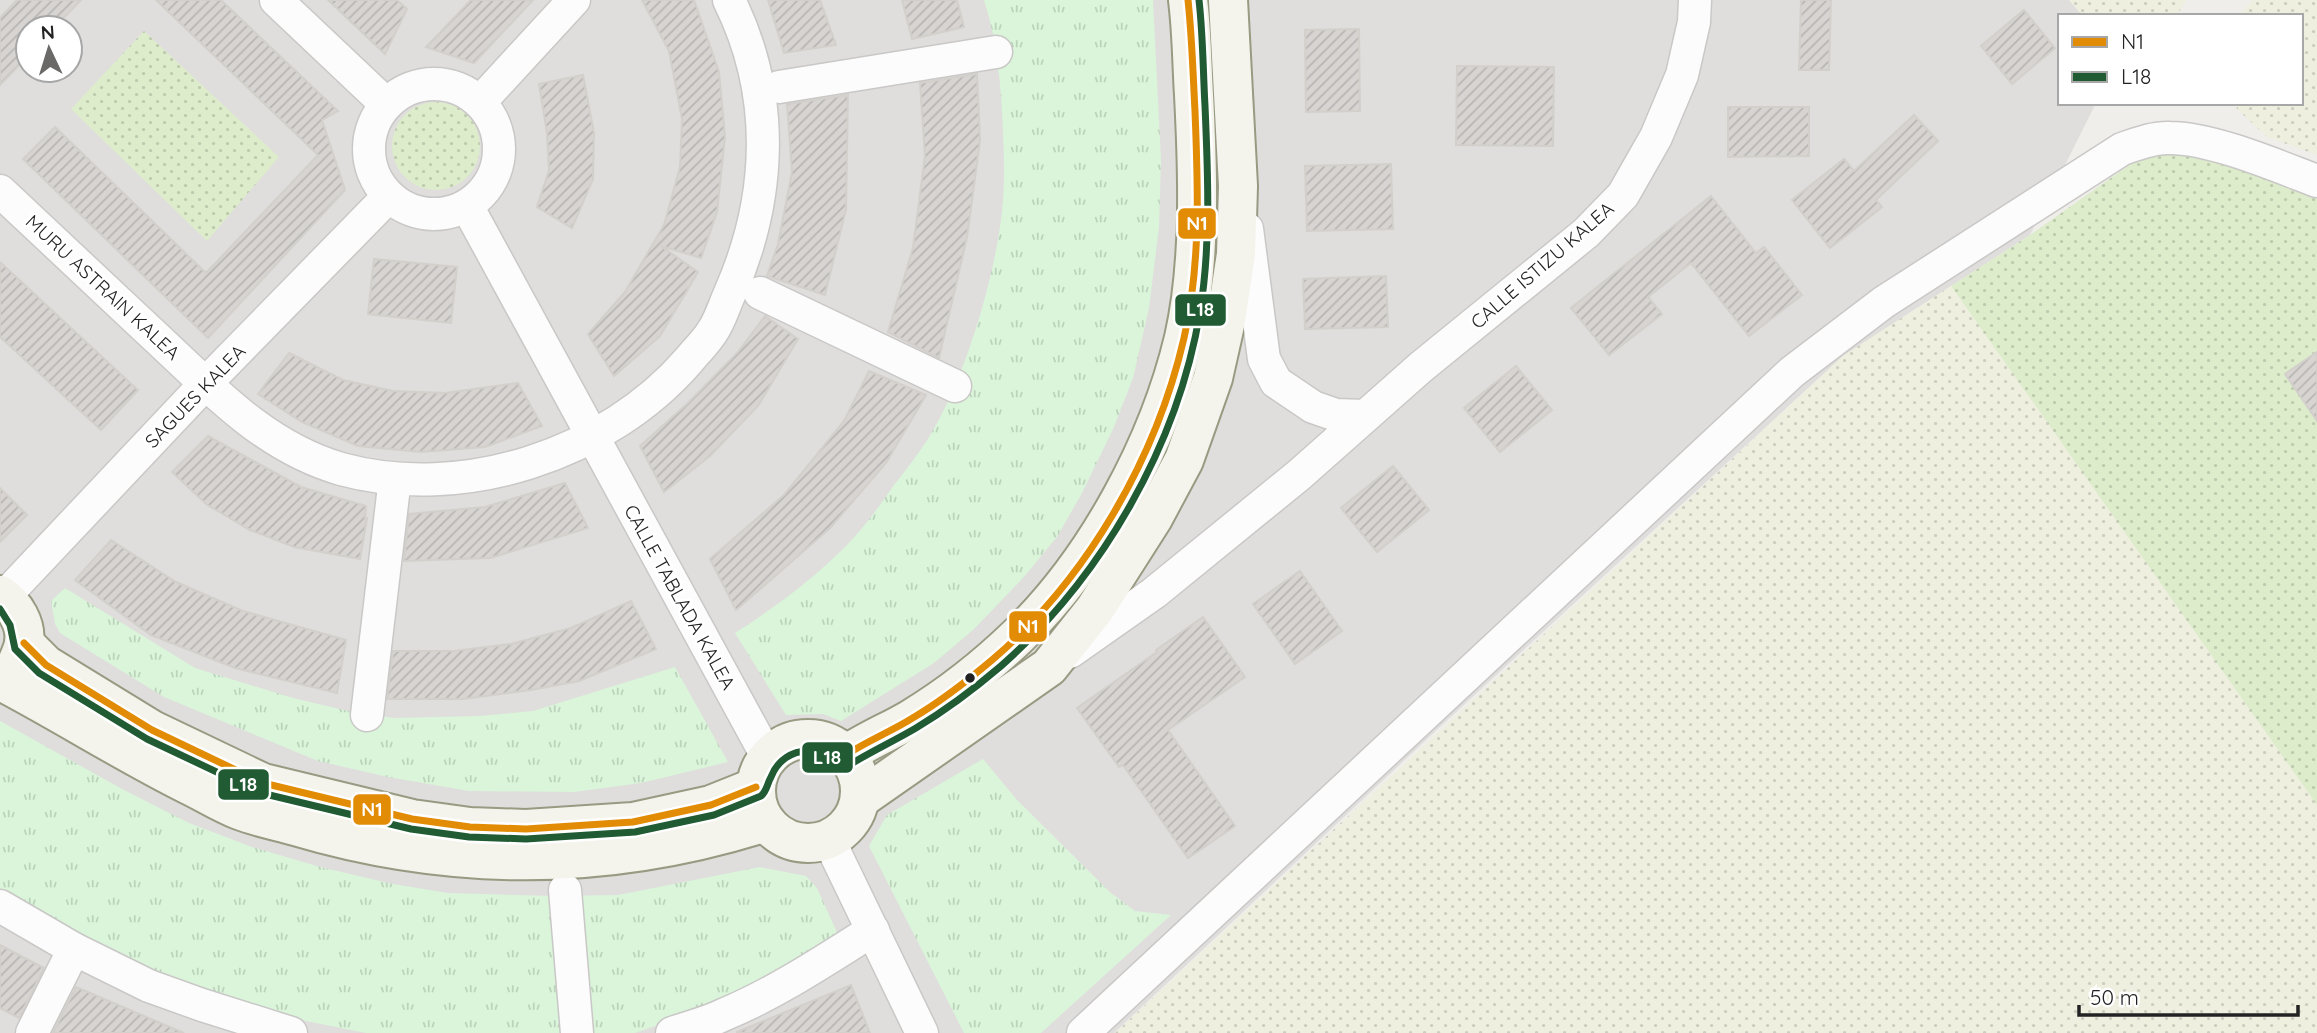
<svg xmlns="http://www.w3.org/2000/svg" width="2317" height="1033" font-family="Quicksand,sans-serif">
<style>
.residential{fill:#dfdedc;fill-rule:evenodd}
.farmland{fill:url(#farmland-dots)}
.grass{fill:url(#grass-dots)}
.park{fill:url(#park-tufts)}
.building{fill:url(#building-hatch);stroke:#d3d0cc;stroke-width:2}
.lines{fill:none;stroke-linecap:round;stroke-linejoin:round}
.street-casing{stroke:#c9c8c7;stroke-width:35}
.secondary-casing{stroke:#999a82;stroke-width:42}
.street{stroke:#fdfcfc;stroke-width:32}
.secondary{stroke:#f4f4ed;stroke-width:38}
.bus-1-casing{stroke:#fff;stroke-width:12}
.bus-2-casing{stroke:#fff;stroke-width:12}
.bus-1{stroke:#e28c05;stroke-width:7}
.bus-2{stroke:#215b33;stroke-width:7}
.bus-dot{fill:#222;stroke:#fff;stroke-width:2.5}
.labels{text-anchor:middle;stroke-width:6;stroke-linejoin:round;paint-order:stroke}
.street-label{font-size:19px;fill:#222;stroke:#fff}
.line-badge{stroke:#fff;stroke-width:2.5}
.badge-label{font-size:19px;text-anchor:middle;font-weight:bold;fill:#fff}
</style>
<defs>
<pattern id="farmland-dots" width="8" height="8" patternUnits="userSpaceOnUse" patternTransform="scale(1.75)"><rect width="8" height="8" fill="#efefdf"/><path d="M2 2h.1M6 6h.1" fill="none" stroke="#cdcdbf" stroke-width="1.8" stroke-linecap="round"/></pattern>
<pattern id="grass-dots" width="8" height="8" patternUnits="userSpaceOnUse" patternTransform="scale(1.75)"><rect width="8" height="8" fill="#ddeccb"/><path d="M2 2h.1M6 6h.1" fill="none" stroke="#bdcaae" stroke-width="1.8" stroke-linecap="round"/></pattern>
<pattern id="park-tufts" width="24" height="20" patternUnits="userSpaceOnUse" patternTransform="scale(1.75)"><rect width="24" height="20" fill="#daf5da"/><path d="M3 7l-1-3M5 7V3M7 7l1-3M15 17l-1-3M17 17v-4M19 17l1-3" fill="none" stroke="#bbd2bb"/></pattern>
<pattern id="building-hatch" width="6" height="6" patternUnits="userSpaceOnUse" patternTransform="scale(1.75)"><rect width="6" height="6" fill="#d7d4d2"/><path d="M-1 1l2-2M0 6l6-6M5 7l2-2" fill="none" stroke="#b8b6b4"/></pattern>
</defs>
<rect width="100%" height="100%" fill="#f0eeeb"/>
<path class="residential" d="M0,0H2069L2083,16H2060V103H2096L2030,235L1843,356L1442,725L1114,1033H0ZM28,28H70V70H28Z"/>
<g class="farmland">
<path d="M2069,0H2187L2176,16H2083Z"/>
<path d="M2252,0H2317V155L2267,137L2237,109L2235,103H2301V16H2239Z"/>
<path d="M1951,286L2317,805V1033H1115L1843,356Z"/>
</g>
<g class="grass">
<path d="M144,31L279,157L207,241L71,109Z"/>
<circle cx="436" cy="146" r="44"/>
<path d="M2169,137L2317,181V805L1951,286L2030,235Z"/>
</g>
<g class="park">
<path d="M984,0H1153L1161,160L1159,227L1149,308L1133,378L1114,427L1082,493L1057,537L1022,579L973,630L934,663L841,721L823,714L786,715L735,633C774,608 812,580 844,548C863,529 879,507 894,485C905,471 916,457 926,442C963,385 995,279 1002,211C1005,185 1004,158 1003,131C1001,87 998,43 984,0Z"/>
<path d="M65,588L195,668L293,698L348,711L394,718L479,716L533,711L675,667L728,762L641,783L574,792L469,791L388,777L318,761L164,697L60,633L55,624L51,601Z"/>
<path d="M0,721L124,790L189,823L252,847L320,867L393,884L448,893L555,896L618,895L760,867L806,876L817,888L840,939L710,1007L635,1033H366L256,1011L204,994L103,950L0,892Z"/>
<path d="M983,759L1017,800L1111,893L1135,911L1171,915L1041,1033H964L869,846L887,815Z"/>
</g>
<g class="building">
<path d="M17,0H81L54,28H28V56L0,85V18Z"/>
<path d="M156,0H221L338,111L322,120L345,190L208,338L23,159L55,127L206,273L318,155Z"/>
<path d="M328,0H397L407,9L385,54Z"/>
<path d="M471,0H533L474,63L426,47Z"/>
<path d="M642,0H694L719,72L725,137L717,212L701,258L661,246L698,272L660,336L614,376L588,334L625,292L664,225L680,167L682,119L669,51Z"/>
<path d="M768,0H820L836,45L784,53Z"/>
<path d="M902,0H957L964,27L912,39Z"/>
<path d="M1801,0H1831L1829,70H1799Z"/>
<path d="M2024,10L2055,48L2012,84L1981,46Z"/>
<path d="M1359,29L1360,111L1306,112L1305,30Z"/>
<path d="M1457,66L1554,67L1553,146L1456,145Z"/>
<path d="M977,74L980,141L967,237L939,358L888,332L913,248L925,156L920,83Z"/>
<path d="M583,75L594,133L593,179L572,228L537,207L549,170L547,133L539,84Z"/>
<path d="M848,95L846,209L825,295L767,276L778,244L792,172L787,104Z"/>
<path d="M1728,107H1809V156L1728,157Z"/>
<path d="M1914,115L1938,141L1876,200L1882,207L1830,248L1792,200L1844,159L1854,171Z"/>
<path d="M1391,164L1393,229L1307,231L1305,166Z"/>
<path d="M1711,196L1756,253L1764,247L1802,295L1749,336L1691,263L1648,297L1662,314L1609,355L1571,308Z"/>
<path d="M374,259L457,267L451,323L368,314Z"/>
<path d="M0,262L138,390L101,430L0,337Z"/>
<path d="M1386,276L1388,327L1305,329L1303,279Z"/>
<path d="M765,316L798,339L758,406L710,456L664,492L640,446L688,403L738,352Z"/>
<path d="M2317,352V421L2285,374Z"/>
<path d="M289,353L343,380L393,391L445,393L518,383L542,426L485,447L421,452L358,446L302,422L258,394Z"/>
<path d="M1516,366L1552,410L1500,452L1464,408Z"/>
<path d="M869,371L926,395L886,463L830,528L736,610L710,559L784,495L844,421Z"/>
<path d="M208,436L301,487L366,506L365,518H367L360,559L294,547L250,530L206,504L172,472Z"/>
<path d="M1393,466L1429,510L1377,552L1341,508Z"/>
<path d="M565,483L588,528L490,558L404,561L409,514L485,507Z"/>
<path d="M0,488L27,515L0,542Z"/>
<path d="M111,540L176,582L243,611L346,640L337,693L235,668L151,635L75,580Z"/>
<path d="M1300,571L1342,631L1295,664L1253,604Z"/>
<path d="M631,601L656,649L579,681L531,690L463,699H387L393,651H454L511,644L571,628Z"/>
<path d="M1203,617L1245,677L1168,730L1235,826L1188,858L1123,765L1119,767L1077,708L1157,652L1156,650Z"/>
<path d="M0,945L44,968L19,1018L0,1008Z"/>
<path d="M851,985L870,1033H737V1032Z"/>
<path d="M76,987L184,1033H53Z"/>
</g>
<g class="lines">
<g class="street-casing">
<g id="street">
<path d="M276,0L386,104"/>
<circle cx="434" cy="149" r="65"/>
<path d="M779,87L996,52"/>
<path d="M480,102L574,0"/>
<path d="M0,191C49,237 98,283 146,328C206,383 261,446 341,469C462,502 607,455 689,360C696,351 706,342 712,332C720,321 724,306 730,293C772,197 776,95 729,0"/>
<path d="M467,206L768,758"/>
<path d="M1247,229L1264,359L1276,382L1313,407L1336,415L1364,416"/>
<path d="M760,293L955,386"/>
<path d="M4,597L206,383L388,197"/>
<path d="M1070,652L1154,593L1299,475L1421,367L1586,233L1623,195L1656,137L1682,75L1694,22L1695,0"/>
<path d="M367,715L393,495"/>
<path d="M831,839L837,857L922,1033"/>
<path d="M565,890L577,1033"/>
<path d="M0,906L74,949L149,986L202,1005L291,1033"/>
<path d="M32,1033L74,949"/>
<path d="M672,1033C689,1027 707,1023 723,1015C776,993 824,961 873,930"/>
<path d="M1083,1033L1792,372L1884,302L2122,149C2137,144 2154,137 2170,138C2212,138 2277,166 2317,181"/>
</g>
</g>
<g class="secondary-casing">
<g id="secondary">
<path d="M0,595C15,605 27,625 24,643C23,650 19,658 16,665"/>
<path d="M24,643L46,665L152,730L263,783L412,819L470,827L526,829L633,822L711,805L756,787"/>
<path d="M1,681C64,714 123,752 187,784C204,792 221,803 239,810C257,817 277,821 295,826C453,873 609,872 766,822"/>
<circle cx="808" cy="791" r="52"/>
<path d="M846,755C866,741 889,732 911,719C949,696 987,666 1019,635C1097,559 1159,443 1184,338C1201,263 1198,172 1194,95C1192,63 1192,31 1188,0"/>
<path d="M860,799L1049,667L1095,609L1153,518L1184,460L1213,378L1226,320L1236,254L1238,186L1228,0"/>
</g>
</g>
<use href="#street" class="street"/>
<use href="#secondary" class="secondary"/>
<g class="bus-1-casing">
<g id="bus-1">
<path d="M24,643L46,665L152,730L263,783L412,819L470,827L526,829L633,822L711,805L756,787"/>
<path d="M846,755C867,741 890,732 911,719C940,702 966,682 992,660C1087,579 1156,459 1184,338C1201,264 1198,186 1195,111C1193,74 1192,37 1188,0"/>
</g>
</g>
<g class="bus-2-casing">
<path id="bus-2" d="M0,609L10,625L15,649L39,673L147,739L261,793L411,829L469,837L526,839L635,832L714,815L761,796C767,791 767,784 771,777C777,761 792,750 810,751C824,753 837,767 851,764C872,751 894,741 916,728C946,710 974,689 1001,666C1102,577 1178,445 1200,312C1211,244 1208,174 1205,106C1203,70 1203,35 1199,0"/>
</g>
<use href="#bus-1" class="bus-1"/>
<use href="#bus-2" class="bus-2"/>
</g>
<circle class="bus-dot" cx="970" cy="678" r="6"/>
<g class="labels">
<g class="street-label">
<text transform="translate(1542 265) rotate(-41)" y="7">CALLE ISTIZU KALEA</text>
<text transform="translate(103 287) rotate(43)" y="7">MURU ASTRAIN KALEA</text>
<text transform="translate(195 396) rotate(-46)" y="7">SAGUES KALEA</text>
<text transform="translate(680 597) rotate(61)" y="7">CALLE TABLADA KALEA</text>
</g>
</g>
<g class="line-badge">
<rect x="1177" y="207" width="40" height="33" rx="7" fill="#e28c05"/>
<rect x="1174" y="293" width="53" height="34" rx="7" fill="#215b33"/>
<rect x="1008" y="610" width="40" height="33" rx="7" fill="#e28c05"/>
<rect x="801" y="741" width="53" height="33" rx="7" fill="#215b33"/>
<rect x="217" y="768" width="53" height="33" rx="7" fill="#215b33"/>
<rect x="352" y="793" width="40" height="33" rx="7" fill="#e28c05"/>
</g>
<g class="badge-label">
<text x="1197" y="230">N1</text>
<text x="1200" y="316">L18</text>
<text x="1028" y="633">N1</text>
<text x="827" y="764">L18</text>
<text x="243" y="791">L18</text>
<text x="372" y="816">N1</text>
</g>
<rect x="2058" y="14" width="245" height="91" fill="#ffffff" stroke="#a7a7a7" stroke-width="2"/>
<rect x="2072" y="37" width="35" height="10" fill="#e28c05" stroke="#a7a7a7" stroke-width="2"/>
<text x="2121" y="49" font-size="21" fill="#222222">N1</text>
<rect x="2072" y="72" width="35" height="10" fill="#215b33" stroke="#a7a7a7" stroke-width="2"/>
<text x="2121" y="84" font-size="21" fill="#222222">L18</text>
<g transform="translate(49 49) rotate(356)"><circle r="33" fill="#ffffff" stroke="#a7a7a7" stroke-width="2"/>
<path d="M0-5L12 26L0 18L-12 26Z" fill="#6a6968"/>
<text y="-10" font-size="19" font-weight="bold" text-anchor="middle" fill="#222222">N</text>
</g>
<path d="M2079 1005v10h219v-10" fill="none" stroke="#222222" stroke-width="3.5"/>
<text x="2090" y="1005" font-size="21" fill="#222222" stroke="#ffffff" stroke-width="5" paint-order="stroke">50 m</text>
</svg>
